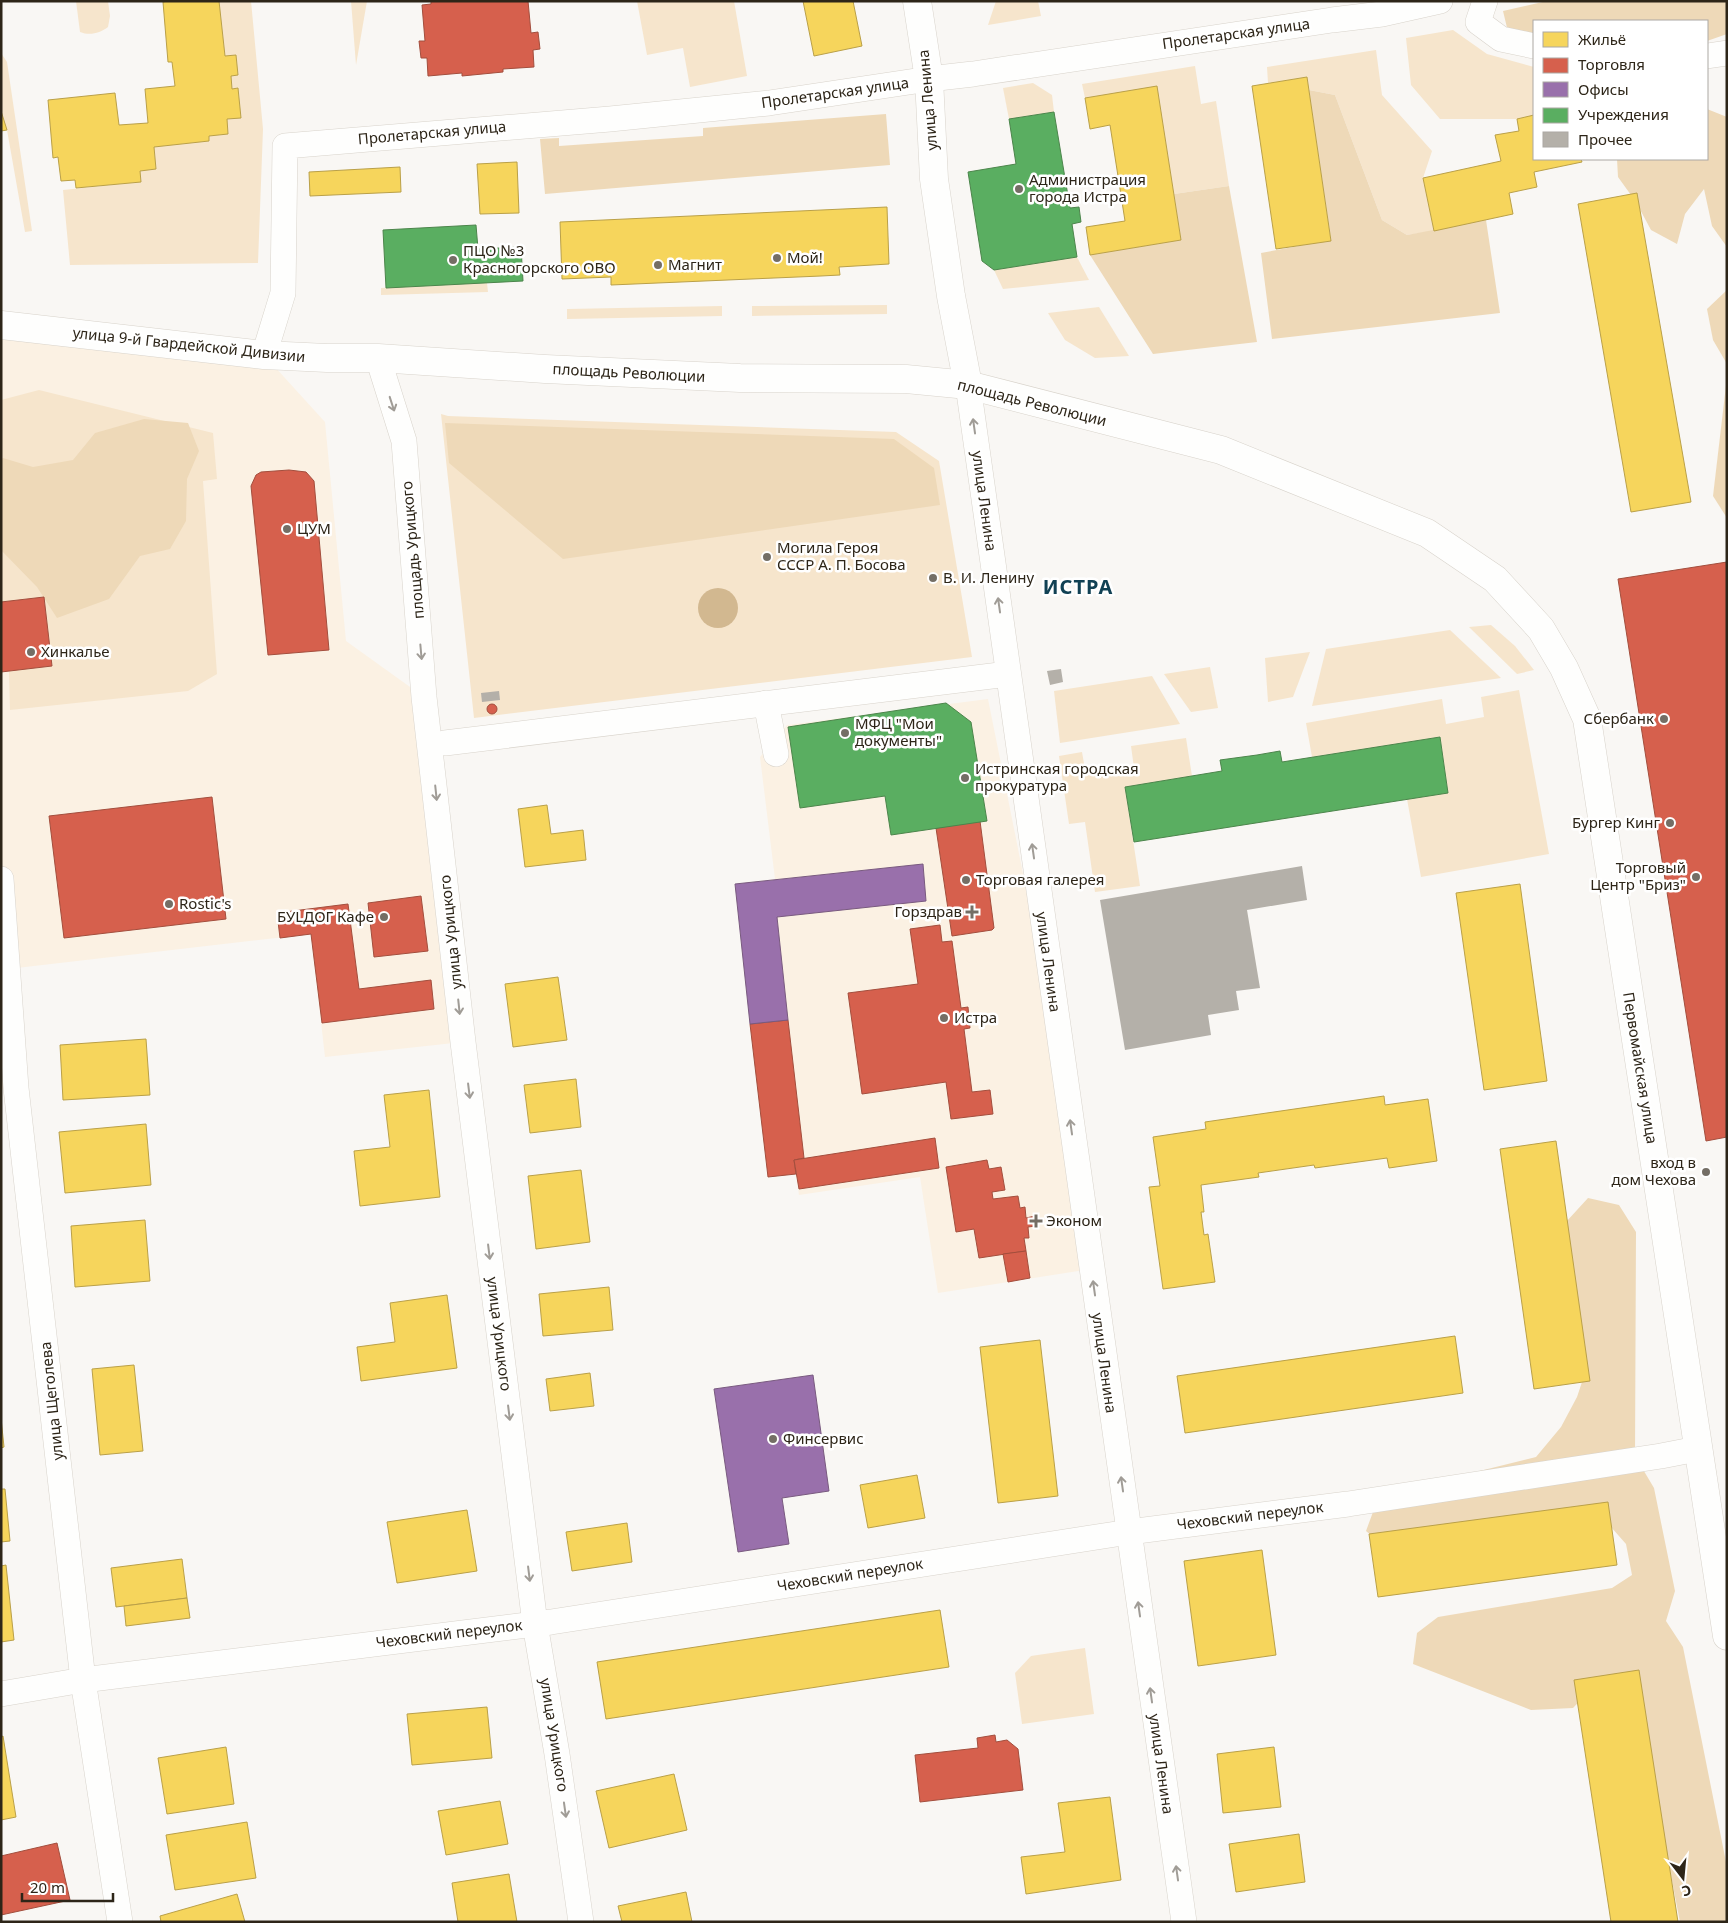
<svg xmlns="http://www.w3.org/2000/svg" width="1728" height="1923" font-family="'Noto Sans',sans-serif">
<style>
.built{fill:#fbf1e3}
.green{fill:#f6e5cc}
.forest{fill:#eed9b8}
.water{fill:#d2b890}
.homes{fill:#f6d55c;stroke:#baa048}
.shops{fill:#d6604d;stroke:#a34e3d}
.offices{fill:#9970ab;stroke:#795a7f}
.public{fill:#5aae61;stroke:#4c854b}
.building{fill:#b4b0a9}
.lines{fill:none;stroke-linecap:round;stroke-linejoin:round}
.street-casing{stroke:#d8d3cb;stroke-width:26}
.secondary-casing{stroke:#d8d3cb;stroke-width:29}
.primary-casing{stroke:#d8d3cb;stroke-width:29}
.street{stroke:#fefefd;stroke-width:25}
.secondary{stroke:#fefefd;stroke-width:28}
.primary{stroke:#fefefd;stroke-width:28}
.oneway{stroke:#a09c96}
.poi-dot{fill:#746e65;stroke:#fff;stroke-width:2}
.labels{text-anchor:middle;stroke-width:5;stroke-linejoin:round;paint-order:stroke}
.street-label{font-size:15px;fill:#2d2518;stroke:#fff}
.poi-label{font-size:15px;fill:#2d2518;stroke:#fff;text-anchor:start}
.district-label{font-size:20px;font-weight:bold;letter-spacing:1px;fill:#114154;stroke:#fff}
</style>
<rect width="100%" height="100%" fill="#f9f7f4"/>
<g class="built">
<path d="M1,325L264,355L325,422L346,641L424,697L463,1042L325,1057L311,934L8,969L16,1088L1,1089Z"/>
<path d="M988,699L1066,1088L1091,1269L938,1293L920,1177L799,1195L796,1174L768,1177L735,884L775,879L760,757L787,725Z"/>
</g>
<g class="green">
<path d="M76,1H108L110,16L108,27C100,33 90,36 80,32Z"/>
<path d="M219,1H251L263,129L258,263L70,265L63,190L140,182V171L156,169L154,147L209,141V136L228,134L227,119L241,118L238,88L232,89L231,76L238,74L236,55L225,56Z"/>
<path d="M351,1H367L356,65Z"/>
<path d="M637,1H734L747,76L690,87L683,48L647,55Z"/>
<path d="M996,1H1038L1041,16L988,25Z"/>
<path d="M1453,30L1487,54L1534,67V115L1517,119H1440L1411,85L1406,38Z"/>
<path d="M1376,50L1382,95L1432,151L1423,178L1434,231L1407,235L1382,220L1335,95L1309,90L1307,77L1268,83L1267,67Z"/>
<path d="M1,53L7,62L32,231L25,232L7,130L1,111Z"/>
<path d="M1195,66L1201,104L1216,101L1229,186L1174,194L1157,87L1085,98L1082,84Z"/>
<path d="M1033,83L1052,95L1054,112L1009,119L1003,88Z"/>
<path d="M1077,257L1089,280L1003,289L994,270Z"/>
<path d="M487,283L488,292L381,295V288Z"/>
<path d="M887,305V314L752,316V306Z"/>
<path d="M722,306V316L567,319V309Z"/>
<path d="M1099,307L1129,356L1095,358L1065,340L1048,313Z"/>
<path d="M39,390L213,433L217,479L203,481L217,674L188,691L10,710L9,671L52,665L44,597L1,602V400Z"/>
<path d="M441,414L448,416L896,432L939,461L972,657L474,718Z"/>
<path d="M1491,625L1515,646L1534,670L1517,674L1469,627Z"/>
<path d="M1450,630L1501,678L1312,706L1326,649Z"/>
<path d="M1310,652L1293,697L1268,702L1265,658Z"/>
<path d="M1210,667L1218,708L1191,712L1164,674Z"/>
<path d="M1152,676L1180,724L1060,743L1054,691Z"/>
<path d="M1519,690L1549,854L1421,877L1407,799L1448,792L1440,737L1312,757L1306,723L1442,699L1446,724L1484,717L1481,697Z"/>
<path d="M1186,738L1192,776L1125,787L1140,886L1095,892L1085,822L1069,824L1059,756L1082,752L1086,775L1134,768L1131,746Z"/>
<path d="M1085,1648L1094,1714L1022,1724L1015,1673L1031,1656Z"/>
</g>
<g class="forest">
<path d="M1547,1H1727V34L1707,41V21H1534V46L1509,36L1503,11Z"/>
<path d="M1309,90L1335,95L1382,220L1407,235L1486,220L1500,313L1272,339L1261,253L1331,240Z"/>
<path d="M1707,109L1727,117V247L1712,226L1704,189L1685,214L1677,244L1651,230L1636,202L1618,177L1617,159H1707Z"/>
<path d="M886,114L890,165L545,194L540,139L559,138V146L703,136V128Z"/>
<path d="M1229,186L1257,342L1153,354L1090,255L1181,240L1174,194Z"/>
<path d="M1727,290V364L1713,340L1707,309Z"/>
<path d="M1727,377V518L1713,496Z"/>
<path d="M144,419L188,423L199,451L187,479L186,521L170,549L140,556L109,599L57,618L37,587L1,550V459L3,458L33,467L73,460L95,433Z"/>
<path d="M445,423L894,439L934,468L940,505L563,559L449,463Z"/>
<path d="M1588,1198L1619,1205L1636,1232L1635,1456L1654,1488L1675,1591L1666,1621L1683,1647L1727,1867V1922H1680L1635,1690L1595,1685L1573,1708L1531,1710L1413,1664L1417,1633L1438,1617L1612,1588L1632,1575L1626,1544L1596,1510L1380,1543L1366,1531L1373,1512L1415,1487L1536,1457L1561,1427L1577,1397L1582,1382L1566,1222Z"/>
</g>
<circle class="water" cx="718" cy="608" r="20"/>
<g class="homes">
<path d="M168,1H219L225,56L236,55L238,75L231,76L232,89L238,88L241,118L227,119L228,134L209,136V141L154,147L156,169L140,171L141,182L76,188L75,180L61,181L58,157L53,158L48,100L115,93L119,125L148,123L145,89L175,86L172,62H168L163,2Z"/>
<path d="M803,1H853L862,46L814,56Z"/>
<path d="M1307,77L1331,241L1276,249L1252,86Z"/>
<path d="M1157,86L1181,240L1090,255L1086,227L1125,221L1110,125L1090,129L1085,98Z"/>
<path d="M1,111L7,130L1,131Z"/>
<path d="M1534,115V159H1581L1582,162L1534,172L1537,187L1509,193L1513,214L1434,231L1423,178L1501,161L1495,135L1519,131L1517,119Z"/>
<path d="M517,162L519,213L480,214L477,164Z"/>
<path d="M400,167L401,192L310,196L309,172Z"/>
<path d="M1637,193L1691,502L1631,512L1578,204Z"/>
<path d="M887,207L889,264L839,267L840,275L821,276L611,285V277L562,279L560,222Z"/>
<path d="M547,805L551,834L583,830L586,860L525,867L518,809Z"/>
<path d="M1520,884L1547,1081L1484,1090L1456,893Z"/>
<path d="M558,977L567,1040L513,1047L505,984Z"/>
<path d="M146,1039L150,1095L63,1100L60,1045Z"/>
<path d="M576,1079L581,1127L530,1133L524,1085Z"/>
<path d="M429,1090L440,1197L360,1206L354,1151L390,1147L384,1095Z"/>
<path d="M1384,1096L1385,1105L1428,1099L1437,1161L1389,1168L1387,1158L1315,1168L1314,1165L1258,1173L1259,1177L1201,1185L1204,1212H1201L1204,1235L1208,1234L1215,1282L1163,1289L1149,1187L1160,1186L1153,1137L1206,1129L1205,1122Z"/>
<path d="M146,1124L151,1185L65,1193L59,1132Z"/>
<path d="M1556,1141L1590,1381L1534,1389L1500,1149Z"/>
<path d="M581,1170L590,1242L536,1249L528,1176Z"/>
<path d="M145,1220L150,1281L75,1287L71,1226Z"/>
<path d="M609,1287L613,1330L543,1336L539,1294Z"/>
<path d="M447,1295L457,1368L361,1381L357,1347L395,1342L390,1303Z"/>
<path d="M1455,1336L1463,1393L1185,1433L1177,1376Z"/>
<path d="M1040,1340L1058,1496L998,1503L980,1347Z"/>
<path d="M134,1365L143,1451L100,1455L92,1369Z"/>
<path d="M590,1373L594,1406L550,1411L546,1379Z"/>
<path d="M1,1418L4,1447L1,1448Z"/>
<path d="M917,1475L925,1518L868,1528L860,1485Z"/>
<path d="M1,1489H5L10,1541L1,1542Z"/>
<path d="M1608,1502L1617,1565L1378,1597L1369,1534Z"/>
<path d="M467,1510L477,1571L397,1583L387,1522Z"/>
<path d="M627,1523L632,1562L572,1571L566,1532Z"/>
<path d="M1262,1550L1276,1655L1198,1666L1184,1561Z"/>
<path d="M182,1559L187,1598L116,1607L111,1568Z"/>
<path d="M6,1565L14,1640L1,1642V1566Z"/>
<path d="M187,1598L190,1618L126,1626L124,1606Z"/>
<path d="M940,1610L949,1667L606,1719L597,1662Z"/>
<path d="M1639,1670L1678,1922H1611L1574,1680Z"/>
<path d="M487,1707L492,1758L412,1765L407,1714Z"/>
<path d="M3,1736L16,1817L1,1820V1737Z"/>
<path d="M226,1747L234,1804L167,1814L158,1758Z"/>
<path d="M1274,1747L1281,1807L1223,1813L1217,1754Z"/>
<path d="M674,1774L687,1830L609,1848L596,1791Z"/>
<path d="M1110,1797L1121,1880L1026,1894L1021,1857L1065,1852L1058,1803Z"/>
<path d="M500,1801L508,1844L446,1855L438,1811Z"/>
<path d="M247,1822L256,1878L175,1890L166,1835Z"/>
<path d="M1299,1834L1305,1882L1236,1892L1229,1844Z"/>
<path d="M509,1874L517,1922H458L452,1883Z"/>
<path d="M686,1892L692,1922H622L618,1906Z"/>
<path d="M237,1894L245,1922H161L160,1916Z"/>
</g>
<g class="shops">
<path d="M431,1H528L531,33L538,32L540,49L533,50L534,67L503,69V72L462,76V73L428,76L427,58H421L419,41H425L422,5L431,4Z"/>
<path d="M289,470L306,472L314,481L329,650L268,655L251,486L256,475L261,472Z"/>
<path d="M1727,562V1137L1706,1141L1618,579Z"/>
<path d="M44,597L52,666L1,672V602Z"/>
<circle cx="492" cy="709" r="5"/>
<path d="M212,797L226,919L64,938L49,816Z"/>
<path d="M980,821L994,928L992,930L952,936L936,828Z"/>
<path d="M421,896L428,951L374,957L368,903Z"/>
<path d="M348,904L359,989L431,980L434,1009L322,1023L311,934L280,938L277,913Z"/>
<path d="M940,925L942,942L952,941L961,1008L968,1007L970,1028L964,1029L972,1092L990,1090L993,1114L951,1119L946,1082L862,1094L848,993L918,984L910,929Z"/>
<path d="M788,1020L804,1158L794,1160L796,1174L768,1177L750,1024Z"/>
<path d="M935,1138L939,1168L799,1189L794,1160Z"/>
<path d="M987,1160L989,1169L1001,1167L1005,1190L992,1192L993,1199L1018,1196L1020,1208L1025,1207L1026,1218L1035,1216L1036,1226L1028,1227L1029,1238H1024L1026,1251L979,1258L974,1229L956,1232L946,1167Z"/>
<path d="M1026,1251L1030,1278L1008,1282L1003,1254Z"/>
<path d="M995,1735L996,1742L1007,1740L1018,1749L1023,1790L920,1802L915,1755L978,1748L977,1738Z"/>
<path d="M57,1843L70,1900L1,1915V1856Z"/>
</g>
<g class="offices">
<path d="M923,864L926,901L777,917L788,1020L750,1024L735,884Z"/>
<path d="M813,1375L829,1491L782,1498L789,1544L738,1552L714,1389Z"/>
</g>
<g class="public">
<path d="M1054,112L1070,208L1079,207L1081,222L1072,224L1077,257L994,270L982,261L968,172L1016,164L1009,119Z"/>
<path d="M476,225L478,249L521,247L523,281L386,288L383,230Z"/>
<path d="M946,703L971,722L987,821L891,835L885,796L800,808L788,727Z"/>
<path d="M1440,737L1448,793L1134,842L1125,787L1222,771L1220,760L1257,755L1280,751L1282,762Z"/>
</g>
<g class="building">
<path d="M1061,669L1063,682L1050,685L1047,671Z"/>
<path d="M499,691L500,700L482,702L481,693Z"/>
<path d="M1302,866L1307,900L1247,910L1260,988L1236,991L1239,1010L1208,1015L1211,1035L1125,1050L1100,900Z"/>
</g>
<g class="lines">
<g class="street-casing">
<g id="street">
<path d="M1485,1L1478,22L1501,39L1534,46"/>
<path d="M1707,56L1727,53"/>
<path d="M264,355L283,293L285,146L610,119L769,103L929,79L973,74L1332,20L1382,14L1440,1"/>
<path d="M378,358L404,441L424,697L463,1042L535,1624L557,1754L581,1922"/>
<path d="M968,385L1184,1922"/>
<path d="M766,703L776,754"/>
<path d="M445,743L1008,674"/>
<path d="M1,879L16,1088L83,1680L120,1922"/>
<path d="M1,1694L83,1680L551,1622L1129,1532L1348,1504L1661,1456L1697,1449"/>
</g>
</g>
<g class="secondary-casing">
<path id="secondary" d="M917,1L929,79L934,179L951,296L968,385"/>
</g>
<g class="primary-casing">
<path id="primary" d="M1,325L264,355L327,358H378L545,369L740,378L906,379L968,385L1221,450L1427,533L1495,579L1541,629L1564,668L1587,719L1727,1636"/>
</g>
<use href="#street" class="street"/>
<use href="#secondary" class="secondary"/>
<use href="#primary" class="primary"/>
</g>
<defs><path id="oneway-shaft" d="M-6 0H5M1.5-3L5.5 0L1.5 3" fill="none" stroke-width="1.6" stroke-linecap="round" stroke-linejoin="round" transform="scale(1.25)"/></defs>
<g class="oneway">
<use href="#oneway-shaft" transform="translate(392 404) rotate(72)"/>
<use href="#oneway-shaft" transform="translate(974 426) rotate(-98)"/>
<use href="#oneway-shaft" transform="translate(999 605) rotate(-98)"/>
<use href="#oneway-shaft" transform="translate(421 652) rotate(85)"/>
<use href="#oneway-shaft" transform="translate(436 793) rotate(84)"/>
<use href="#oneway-shaft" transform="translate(1033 851) rotate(-98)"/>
<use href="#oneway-shaft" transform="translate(459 1007) rotate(84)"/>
<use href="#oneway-shaft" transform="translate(469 1091) rotate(83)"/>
<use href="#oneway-shaft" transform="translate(1071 1127) rotate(-98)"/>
<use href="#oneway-shaft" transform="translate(489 1252) rotate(83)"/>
<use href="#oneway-shaft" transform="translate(1094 1288) rotate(-98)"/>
<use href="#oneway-shaft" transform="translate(509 1413) rotate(83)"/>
<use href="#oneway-shaft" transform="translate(1122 1484) rotate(-98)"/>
<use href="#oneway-shaft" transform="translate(529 1574) rotate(83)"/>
<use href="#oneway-shaft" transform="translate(1139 1609) rotate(-98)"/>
<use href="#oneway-shaft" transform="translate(1151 1695) rotate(-98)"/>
<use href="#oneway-shaft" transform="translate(565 1810) rotate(82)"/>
<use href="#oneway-shaft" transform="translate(1177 1873) rotate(-98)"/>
</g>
<g class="poi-dot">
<circle cx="1019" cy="189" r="5"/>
<circle cx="777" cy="258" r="5"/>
<circle cx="453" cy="260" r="5"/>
<circle cx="658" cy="265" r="5"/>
<circle cx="287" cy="529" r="5"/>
<circle cx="767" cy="557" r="5"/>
<circle cx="933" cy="578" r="5"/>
<circle cx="31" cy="652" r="5"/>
<circle cx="1664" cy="719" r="5"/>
<circle cx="845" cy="733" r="5"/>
<circle cx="965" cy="778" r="5"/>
<circle cx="1670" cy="823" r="5"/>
<circle cx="1696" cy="877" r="5"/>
<circle cx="966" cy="880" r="5"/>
<circle cx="169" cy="904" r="5"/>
<path d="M969.5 904.5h5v5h5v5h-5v5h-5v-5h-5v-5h5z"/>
<circle cx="384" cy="917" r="5"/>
<circle cx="944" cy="1018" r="5"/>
<circle cx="1706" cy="1172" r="5"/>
<path d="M1033.5 1213.5h5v5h5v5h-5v5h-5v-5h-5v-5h5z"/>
<circle cx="773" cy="1439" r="5"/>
</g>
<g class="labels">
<g class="street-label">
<text transform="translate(1236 34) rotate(-8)" y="5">Пролетарская улица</text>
<text transform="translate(835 93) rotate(-8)" y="5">Пролетарская улица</text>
<text transform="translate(928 100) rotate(-95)" y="5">улица Ленина</text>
<text transform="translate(432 133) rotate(-5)" y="5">Пролетарская улица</text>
<text transform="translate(189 345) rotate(6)" y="5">улица 9-й Гвардейской Дивизии</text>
<text transform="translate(629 373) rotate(3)" y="5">площадь Революции</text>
<text transform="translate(1032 403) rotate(14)" y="5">площадь Революции</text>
<text transform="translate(984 501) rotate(82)" y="5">улица Ленина</text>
<text transform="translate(413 550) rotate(-95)" y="5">площадь Урицкого</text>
<text transform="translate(451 932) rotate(-96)" y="5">улица Урицкого</text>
<text transform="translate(1048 962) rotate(82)" y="5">улица Ленина</text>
<text transform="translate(1640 1068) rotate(81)" y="5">Первомайская улица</text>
<text transform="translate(499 1334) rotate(83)" y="5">улица Урицкого</text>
<text transform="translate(1104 1363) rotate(82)" y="5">улица Ленина</text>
<text transform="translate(52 1401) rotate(-96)" y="5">улица Щеголева</text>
<text transform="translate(1250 1516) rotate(-7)" y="5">Чеховский переулок</text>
<text transform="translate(850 1575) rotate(-9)" y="5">Чеховский переулок</text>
<text transform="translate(449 1634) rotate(-7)" y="5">Чеховский переулок</text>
<text transform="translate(554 1735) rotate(81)" y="5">улица Урицкого</text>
<text transform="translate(1161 1764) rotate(82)" y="5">улица Ленина</text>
</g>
<g class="poi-label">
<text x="1029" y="185">Администрация<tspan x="1029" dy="17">города Истра</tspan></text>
<text x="463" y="256">ПЦО №3<tspan x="463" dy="17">Красногорского ОВО</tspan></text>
<text x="787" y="263">Мой!</text>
<text x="668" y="270">Магнит</text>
<text x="297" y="534">ЦУМ</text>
<text x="777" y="553">Могила Героя<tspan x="777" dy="17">СССР А. П. Босова</tspan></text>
<text x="943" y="583">В. И. Ленину</text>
<text x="41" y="657">Хинкалье</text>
<text x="1654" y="724" text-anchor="end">Сбербанк</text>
<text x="855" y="729">МФЦ "Мои<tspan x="855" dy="17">документы"</tspan></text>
<text x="975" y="774">Истринская городская<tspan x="975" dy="17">прокуратура</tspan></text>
<text x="1660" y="828" text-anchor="end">Бургер Кинг</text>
<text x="1686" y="873" text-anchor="end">Торговый<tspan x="1686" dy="17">Центр "Бриз"</tspan></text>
<text x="976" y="885">Торговая галерея</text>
<text x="179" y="909">Rostic's</text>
<text x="962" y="917" text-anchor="end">Горздрав</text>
<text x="374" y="922" text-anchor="end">БУLДОГ Кафе</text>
<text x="954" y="1023">Истра</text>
<text x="1696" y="1168" text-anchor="end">вход в<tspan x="1696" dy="17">дом Чехова</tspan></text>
<text x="1046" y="1226">Эконом</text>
<text x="783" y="1444">Финсервис</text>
</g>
<g class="district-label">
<text x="1078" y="594">ИСТРА</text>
</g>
</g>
<rect width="1728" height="1923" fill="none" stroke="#2d2518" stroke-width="5"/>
<rect x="1533" y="20" width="175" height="140" fill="#ffffff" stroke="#aba8a3"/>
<rect x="1543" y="32" width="25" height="15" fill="#f6d55c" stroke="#aba8a3"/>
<text x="1578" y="45" font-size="15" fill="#2d2518">Жильё</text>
<rect x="1543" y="58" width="25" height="15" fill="#d6604d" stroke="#aba8a3"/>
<text x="1578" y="70" font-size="15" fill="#2d2518">Торговля</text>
<rect x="1543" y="82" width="25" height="15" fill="#9970ab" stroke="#aba8a3"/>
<text x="1578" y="95" font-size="15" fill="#2d2518">Офисы</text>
<rect x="1543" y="108" width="25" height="15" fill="#5aae61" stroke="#aba8a3"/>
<text x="1578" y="120" font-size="15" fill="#2d2518">Учреждения</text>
<rect x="1543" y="132" width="25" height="15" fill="#b4b0a9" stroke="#aba8a3"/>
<text x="1578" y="145" font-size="15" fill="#2d2518">Прочее</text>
<g transform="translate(1683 1878) rotate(164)" stroke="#ffffff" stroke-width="4" paint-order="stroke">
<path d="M0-4L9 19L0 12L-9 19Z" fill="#2d2518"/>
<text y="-8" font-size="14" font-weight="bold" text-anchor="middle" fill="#2d2518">С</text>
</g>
<path d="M22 1893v8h91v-8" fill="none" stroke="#2d2518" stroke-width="2.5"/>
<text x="30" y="1893" font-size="15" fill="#2d2518" stroke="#ffffff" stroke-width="4" paint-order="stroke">20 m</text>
</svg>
